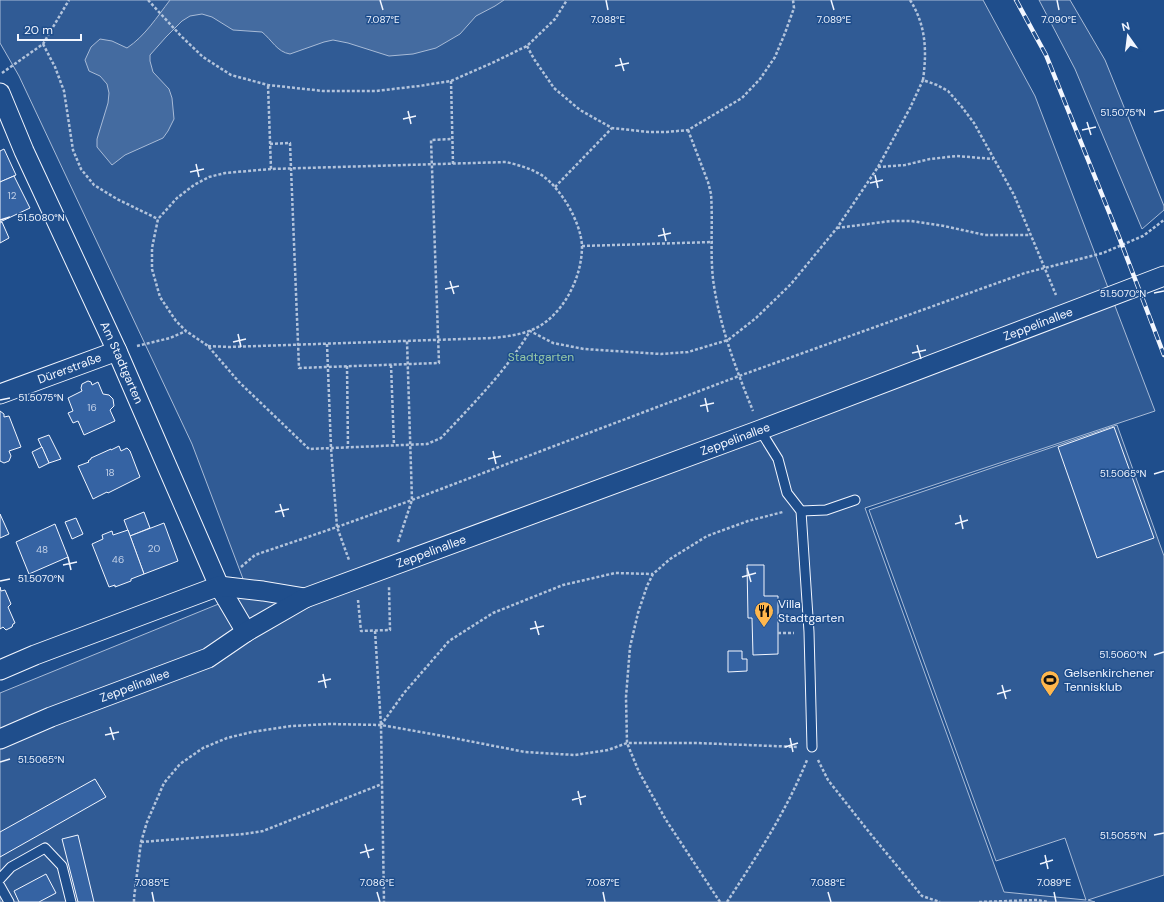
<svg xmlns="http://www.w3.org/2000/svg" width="1164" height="902" font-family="'DM Sans',sans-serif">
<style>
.green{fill:#305b95;stroke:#a8bbd7}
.water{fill:#446ba0;stroke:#a8bbd7}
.building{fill:#3563a3;stroke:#f2f6ff}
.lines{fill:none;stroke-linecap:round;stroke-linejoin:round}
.service-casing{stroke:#f2f6ff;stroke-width:11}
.minor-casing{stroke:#f2f6ff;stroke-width:21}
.path{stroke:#b3c4dc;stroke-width:2.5;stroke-dasharray:3 2;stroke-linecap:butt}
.service{stroke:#1f4e8c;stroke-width:9}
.minor{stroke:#1f4e8c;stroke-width:19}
.rail-casing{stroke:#f2f6ff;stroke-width:4.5}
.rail{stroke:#1f4e8c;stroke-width:3;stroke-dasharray:9;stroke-linecap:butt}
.ticks{fill:none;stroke:#f2f6ff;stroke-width:1.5}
.labels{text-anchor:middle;stroke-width:3;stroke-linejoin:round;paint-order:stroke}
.number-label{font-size:10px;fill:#c3d1e8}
.street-label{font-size:12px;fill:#f2f6ff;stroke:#1f4e8c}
.park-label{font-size:12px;fill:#97c8a6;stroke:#1f4e8c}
.poi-label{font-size:12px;fill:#f2f6ff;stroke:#1f4e8c;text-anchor:start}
.ticks-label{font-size:10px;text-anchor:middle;fill:#f2f6ff;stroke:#1f4e8c;stroke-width:3;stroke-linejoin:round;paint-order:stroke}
</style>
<rect width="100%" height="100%" fill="#1f4e8c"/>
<g class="green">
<path d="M0,0H983L1035,96L1155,411L865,508L1004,892L1086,900L1065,838L996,861L869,510L1117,425L1164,556V875L1088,900L1095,902H0V693L248,592L192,444L19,76L0,43Z"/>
<path d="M1039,0H1070L1105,60L1164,206V210L1142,229L1075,69Z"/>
</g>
<path class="water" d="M170,0H504L495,6L476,16L460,34L436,48L413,54L389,56L348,43L333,40L324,42L290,54C277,52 272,40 262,32L233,30L212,17L202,14L190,16L182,21L166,37L150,55V61L153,72L169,89L172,98L174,119L168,131L163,138L125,155L112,165L97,147V139L108,103L109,93L107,84L100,76L89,71L85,60L91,47L100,39L112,41L127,48C145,36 157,17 170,0Z"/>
<g class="building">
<path d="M4,149L16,175L0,182V151Z"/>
<path d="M14,176L30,208L0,222V182Z"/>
<path d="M2,222L9,238L0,243V223Z"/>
<path d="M88,381L91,382L92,385L98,382L103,394L109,395L113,399L114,406L110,410L115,421L84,435L78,421L73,423L68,413L73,411L68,398L82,391L81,388L82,384Z"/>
<path d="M0,411L4,414V417L9,416L21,447L9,451L11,456L9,461L4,463L0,461Z"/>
<path d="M1114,427L1154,538L1097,558L1058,447Z"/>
<path d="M49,435L61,459L49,463L38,439Z"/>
<path d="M119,446L121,451L127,448L130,451L140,477L108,493L107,492L93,499L78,466L89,462L88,461L91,459V458L111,449V450Z"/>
<path d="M42,447L49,463L39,468L32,452Z"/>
<path d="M144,512L150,528L130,536L124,520Z"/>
<path d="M0,514L9,534L0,538Z"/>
<path d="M76,518L83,534L72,539L65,522Z"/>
<path d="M164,523L178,561L144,574L130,536Z"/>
<path d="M55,524L68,557L29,574L16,542Z"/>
<path d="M128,530L144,574L131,579V581L115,587V585L109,587L92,544L103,539L102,535L112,531L113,535Z"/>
<path d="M747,565H764V596H778V654L753,655L752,618H748Z"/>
<path d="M0,587L1,591L5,590L11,604L8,607L15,623L13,624L12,627L6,630L3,627L0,629Z"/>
<path d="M728,651H742V659H747V671L728,672Z"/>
<path d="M95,779L106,797L0,857V832Z"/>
<path d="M78,835L94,902H78L62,839Z"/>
<path d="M46,874L56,893L39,902H19L14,891Z"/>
</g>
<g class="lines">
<g class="service-casing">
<g id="service">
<path d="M760,430L778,459L787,493L801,511L809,632L812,747"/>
<path d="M801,511L826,510L855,500"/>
<path d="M0,879L11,867L45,848L62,866L71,902"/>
<path d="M0,886L9,902"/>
</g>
</g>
<g class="minor-casing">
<g id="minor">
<path id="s1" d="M0,93L24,151L117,351L219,586L246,632"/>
<path id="s2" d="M0,394L117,351"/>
<path d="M0,670L35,655L219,586L263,591L305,598"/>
<path id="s3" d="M0,739L51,717L208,658L246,632L305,598L760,430L1164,276"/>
</g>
</g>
<g class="path">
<path d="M148,0L181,36L203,57L231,75L268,85L323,91H376L419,86L451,81L492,63L527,46L555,19L567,0"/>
<path d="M910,0C926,25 927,51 923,80L937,85L948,91L962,107L974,123L1014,195L1056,295"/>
<path d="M43,44L55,67L64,91L73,150L81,169L94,185L117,199L158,219"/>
<path d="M527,46L534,59L554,88L580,110L612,128L649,132H667L688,130L742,98L760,79L775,57L785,33L794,8L793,0"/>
<path d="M2,73L43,44L69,0"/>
<path d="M451,81L453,164"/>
<path d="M688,130L708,182L711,194C713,222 710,251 713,279C719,325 736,369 753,411"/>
<path d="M270,144L290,143L299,368L439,363L431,140L452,139"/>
<path d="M878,167L905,165L930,159L957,156L993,159"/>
<path d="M271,169L225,173L209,177L194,185L177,198L158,219L152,248V269L160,297L176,321L186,331L208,346L239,382L309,449L427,444L441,438C473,404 506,371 530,331L553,343L584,349L661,354L688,352L728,340L756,318L791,284L837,228L878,167L910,108L923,80"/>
<path d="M555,187L612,128"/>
<path d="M837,228L891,221H911L944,226L985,235H1030"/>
<path d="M582,246L713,242"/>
<path d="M327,344L331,448L337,527L349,560"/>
<path d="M137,346L170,338L186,331"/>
<path d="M208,346L229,347L492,338C511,336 531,334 547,321C568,304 582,274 582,246C581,223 562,190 543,176C532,169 519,165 506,162L271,169L268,85"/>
<path d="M391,365L394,445"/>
<path d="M347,366L348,447"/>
<path d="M398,542L412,500L407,341"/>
<path d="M241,567L255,555L337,527L412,500L739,376L1025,273L1103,253L1143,236L1164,220"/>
<path d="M358,600L361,631L390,630L389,587"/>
<path d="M375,631L381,725L384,902"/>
<path d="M778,633H794"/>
<path d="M381,725L404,693L449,641L493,613L563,585L615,573L653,574"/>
<path d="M818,760L828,780L869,832L922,896L940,902"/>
<path d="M141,842L244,834L263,831L382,784"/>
<path d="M134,902V898L141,842L147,822L164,783L180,764L203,748L227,738L252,732L291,726L330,724L381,725L443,736L525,752L575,755L608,750L627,743H697L798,747"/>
<path d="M720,902L666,820L639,772L627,743L626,697L630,647L638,613L647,586L653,574L670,559L707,536L748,521L783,512"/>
<path d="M727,902C757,856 787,810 807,760"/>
<path d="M979,902L1037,900L1048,902"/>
</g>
<use href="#service" class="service"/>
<use href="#minor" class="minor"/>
<g class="rail-casing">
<path id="rail" d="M1016,0L1046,55L1119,237L1164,355"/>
</g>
<use href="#rail" class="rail"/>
</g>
<path class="ticks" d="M380,0L383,10M606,0L608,10M831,0L834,10M1057,0L1059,10M620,58L624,71M615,66L629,63M408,111L411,124M1154,112L1164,110M403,119L416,116M1087,122L1091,135M1082,130L1096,127M196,164L199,177M190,172L204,169M875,175L878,188M870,183L883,180M0,220L10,217M663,228L666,241M658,236L671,233M450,281L454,294M445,289L459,286M1154,293L1164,291M238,334L241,347M233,342L246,339M917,345L921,359M912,353L926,350M705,398L708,412M0,400L10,398M700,406L714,403M493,451L496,464M488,459L501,456M1154,474L1164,471M280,504L284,517M275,512L289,509M960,515L963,529M955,524L968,520M68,557L71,570M63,565L77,562M747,568L751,582M742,577L756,573M0,581L10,579M535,621L539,635M530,629L544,626M1154,655L1164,652M323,674L326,688M318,682L331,679M1002,685L1006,699M997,694L1011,690M110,727L114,740M105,735L119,732M790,738L793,752M785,747L798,743M0,762L10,759M578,791L581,805M572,800L586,796M1154,835L1164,833M365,844L369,858M360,853L374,849M1045,855L1048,869M1040,864L1053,860M152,892L154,902M377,892L380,902M603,892L605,902M828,892L831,902M1054,892L1056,902"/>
<defs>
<g id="restaurant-pin" transform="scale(1)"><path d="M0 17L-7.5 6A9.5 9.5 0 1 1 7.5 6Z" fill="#ffb74d" stroke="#1f4e8c"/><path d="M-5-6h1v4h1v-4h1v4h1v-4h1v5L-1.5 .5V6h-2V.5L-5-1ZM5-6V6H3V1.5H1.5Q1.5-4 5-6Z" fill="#111"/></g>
<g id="stadium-pin" transform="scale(1)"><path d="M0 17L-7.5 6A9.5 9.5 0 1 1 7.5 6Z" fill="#ffb74d" stroke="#1f4e8c"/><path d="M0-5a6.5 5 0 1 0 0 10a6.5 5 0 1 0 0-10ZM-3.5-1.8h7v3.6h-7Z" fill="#111"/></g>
</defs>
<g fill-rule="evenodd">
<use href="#restaurant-pin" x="764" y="611"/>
<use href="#stadium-pin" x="1050" y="680"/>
</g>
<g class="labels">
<g class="number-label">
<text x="12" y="199">12</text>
<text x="92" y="411">16</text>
<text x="110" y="476">18</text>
<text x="154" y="552">20</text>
<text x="42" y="553">48</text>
<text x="118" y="563">46</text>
</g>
<g class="street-label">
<text dy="4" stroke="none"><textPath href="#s3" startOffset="1120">Zeppelinallee</textPath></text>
<text dy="4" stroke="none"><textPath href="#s1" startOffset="296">Am Stadtgarten</textPath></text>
<text dy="4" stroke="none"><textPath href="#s2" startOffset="74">Dürerstraße</textPath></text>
<text dy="4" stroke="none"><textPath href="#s3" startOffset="796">Zeppelinallee</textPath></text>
<text dy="4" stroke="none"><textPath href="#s3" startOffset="472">Zeppelinallee</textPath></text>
<text dy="4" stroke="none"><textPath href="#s3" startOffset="145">Zeppelinallee</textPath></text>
</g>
<g class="park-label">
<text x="541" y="361">Stadtgarten</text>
</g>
<g class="poi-label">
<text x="778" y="608">Villa<tspan x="778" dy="14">Stadtgarten</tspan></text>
<text x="1064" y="677">Gelsenkirchener<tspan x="1064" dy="14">Tennisklub</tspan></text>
</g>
</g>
<g class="ticks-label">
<text x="383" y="23">7.087°E</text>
<text x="608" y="23">7.088°E</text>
<text x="834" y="23">7.089°E</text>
<text x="1059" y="23">7.090°E</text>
<text x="1123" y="116">51.5075°N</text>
<text x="41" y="221">51.5080°N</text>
<text x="1123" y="297">51.5070°N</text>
<text x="41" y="401">51.5075°N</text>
<text x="1123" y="477">51.5065°N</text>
<text x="41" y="582">51.5070°N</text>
<text x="1123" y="658">51.5060°N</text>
<text x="41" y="763">51.5065°N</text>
<text x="1123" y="839">51.5055°N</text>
<text x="152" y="886">7.085°E</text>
<text x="377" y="886">7.086°E</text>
<text x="603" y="886">7.087°E</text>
<text x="828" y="886">7.088°E</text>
<text x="1054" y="886">7.089°E</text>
</g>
<g transform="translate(1128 36) rotate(346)" stroke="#1f4e8c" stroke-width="3" paint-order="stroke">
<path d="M0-3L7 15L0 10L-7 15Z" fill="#f2f6ff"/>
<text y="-6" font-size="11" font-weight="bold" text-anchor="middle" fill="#f2f6ff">N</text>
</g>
<path d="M18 34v6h63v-6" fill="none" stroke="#f2f6ff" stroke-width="2"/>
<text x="24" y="34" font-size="12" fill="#f2f6ff" stroke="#1f4e8c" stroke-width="3" paint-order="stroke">20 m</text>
</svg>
